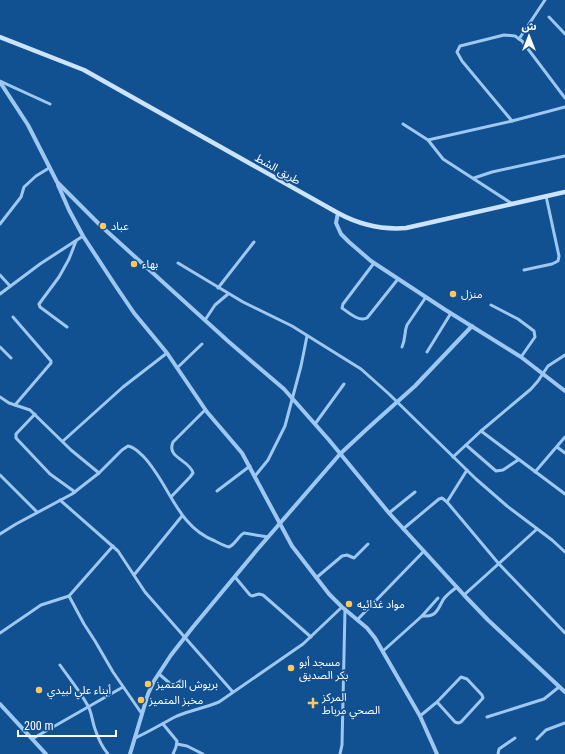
<svg xmlns="http://www.w3.org/2000/svg" width="565" height="754" font-family="'Roboto Condensed','Noto Sans Arabic',sans-serif">
<style>
.lines{fill:none;stroke-linecap:round;stroke-linejoin:round}
.minor{stroke:#9cc8f3;stroke-width:3}
.tertiary{stroke:#9cc8f3;stroke-width:4}
.secondary{stroke:#cce3fd;stroke-width:4.5}
.poi-dot{fill:#ffc85e;stroke:#115091;stroke-width:1.5}
.labels{text-anchor:middle;stroke-width:3.5;stroke-linejoin:round;paint-order:stroke}
.street-label{font-size:11px;fill:#fff;stroke:#115091}
.poi-label{font-size:11px;fill:#fff;stroke:#115091;text-anchor:start}
</style>
<rect width="100%" height="100%" fill="#115091"/>
<g class="lines">
<g class="minor">
<path d="M549,17L565,34"/>
<path d="M519,39L545,0"/>
<path d="M0,81L50,104"/>
<path d="M512,121L462,61L457,52L460,46L504,35L515,36L522,41L565,98"/>
<path d="M403,124L428,140L443,159L511,203"/>
<path d="M428,140L512,121L565,107"/>
<path d="M474,178L492,172L565,156"/>
<path d="M0,224L21,197L24,187L36,176L49,168"/>
<path d="M178,263L243,302L292,326L361,369L389,394L476,479L507,506L552,540L565,552"/>
<path d="M374,263L343,304L342,308C349,313 359,322 367,318L398,279"/>
<path d="M524,270L552,264L558,261L559,256L546,196"/>
<path d="M0,275L10,286"/>
<path d="M218,288L254,242"/>
<path d="M0,294L40,264L83,236"/>
<path d="M491,305L518,319L534,331L535,337L521,357"/>
<path d="M13,317L51,361V363L15,405"/>
<path d="M205,320L215,305L228,294"/>
<path d="M67,327L40,307L39,304L59,277L69,259L76,241"/>
<path d="M0,347L11,358"/>
<path d="M402,347C406,338 404,332 407,325L426,297"/>
<path d="M427,352L451,313"/>
<path d="M177,368L202,344"/>
<path d="M0,397L9,403L30,410L71,450L99,473L122,450L128,446C135,447 138,452 143,456C170,484 176,526 215,541C219,543 224,546 229,547C236,544 238,536 244,533L268,537"/>
<path d="M35,414L16,434V438L50,474L75,492"/>
<path d="M315,424L344,384"/>
<path d="M481,431L565,494"/>
<path d="M63,441L123,387L167,353"/>
<path d="M466,445L496,471L503,470L518,460"/>
<path d="M557,447L565,453"/>
<path d="M453,457L481,431L531,389L538,381L548,366L565,355"/>
<path d="M467,470L447,502L499,564L565,633"/>
<path d="M535,472L565,437"/>
<path d="M0,475L37,512"/>
<path d="M255,476L268,460L285,426L301,366L307,336"/>
<path d="M217,491L250,466"/>
<path d="M171,497L190,477L193,473C190,460 166,458 173,442L205,410"/>
<path d="M60,500L118,551L145,592L232,691"/>
<path d="M389,513L415,492"/>
<path d="M403,529L439,499L442,498L447,502"/>
<path d="M0,534L16,524L72,494L99,473"/>
<path d="M134,575L182,516"/>
<path d="M235,577L250,595L252,596L259,594L263,595L311,637"/>
<path d="M316,578L342,556L347,555L354,558L368,544"/>
<path d="M464,595L537,529"/>
<path d="M69,596L84,624L95,641L113,672L142,714"/>
<path d="M422,616L438,598"/>
<path d="M358,619L424,551"/>
<path d="M0,633L41,605L69,596L113,546"/>
<path d="M383,651L422,616C436,617 437,611 443,600C446,595 452,591 457,587"/>
<path d="M60,665C69,678 80,691 88,706C92,713 92,721 95,729C98,738 102,747 108,754"/>
<path d="M159,674L173,686L182,680"/>
<path d="M420,716L437,702L461,677L467,679L482,695L483,698L461,722L458,723L455,722L437,702"/>
<path d="M487,717L544,699L559,687"/>
<path d="M163,724L177,741L176,747L173,754"/>
<path d="M135,738C149,732 163,723 177,716C191,710 205,708 219,702L303,644L342,607"/>
<path d="M32,739L123,687"/>
<path d="M537,739L546,730L565,723"/>
<path d="M177,744L187,746L203,754"/>
<path d="M340,754L342,745L345,609"/>
<path d="M498,754L499,749L515,738"/>
</g>
<g class="tertiary">
<path d="M0,82L28,125L57,182L101,226L229,342L284,389L329,440L389,513L464,595L488,620L565,692"/>
<path d="M58,185L69,210L83,236L115,285L134,313L167,353L207,412L242,453L292,546L329,594L342,607L367,628L375,638L420,716L437,754"/>
<path d="M338,213L336,223L341,234L349,242L371,261L444,309L521,357L565,391"/>
<path d="M0,704L46,754"/>
<path d="M130,754L148,694L154,681L171,655L193,627L256,551L340,454L368,428L415,386L472,326"/>
</g>
<path class="secondary" d="M0,37L84,70L338,213C360,225 381,230 406,228L565,192"/>
</g>
<g class="poi-dot">
<circle cx="103" cy="226" r="4"/>
<circle cx="134" cy="264" r="4"/>
<circle cx="453" cy="294" r="4"/>
<circle cx="349" cy="604" r="4"/>
<circle cx="291" cy="668" r="4"/>
<circle cx="148" cy="684" r="4"/>
<circle cx="39" cy="690" r="4"/>
<circle cx="141" cy="700" r="4"/>
<path d="M311 697h4v4h4v4h-4v4h-4v-4h-4v-4h4z"/>
</g>
<g class="labels">
<g class="street-label">
<text transform="translate(278 169) rotate(30)" y="4">طريق الشط</text>
</g>
<g class="poi-label">
<text x="111" y="230">عباد</text>
<text x="142" y="268">بهاء</text>
<text x="461" y="298">منزل</text>
<text x="357" y="608">مواد غذائيه</text>
<text x="299" y="666">مسجد أبو<tspan x="299" dy="13">بكر الصديق</tspan></text>
<text x="156" y="688">بريوش المتميز</text>
<text x="47" y="694">أبناء علي لبيدي</text>
<text x="322" y="701">المركز<tspan x="322" dy="13">الصحي مرباط</tspan></text>
<text x="149" y="704">مخبز المتميز</text>
</g>
</g>
<g transform="translate(529 36)" stroke="#115091" stroke-width="3" paint-order="stroke">
<path d="M0-3L7 15L0 10L-7 15Z" fill="#ffffff"/>
<text y="-6" font-size="11" font-weight="bold" text-anchor="middle" fill="#ffffff">ش</text>
</g>
<path d="M18 730v6h98v-6" fill="none" stroke="#ffffff" stroke-width="2"/>
<text x="24" y="730" font-size="12" fill="#ffffff" stroke="#115091" stroke-width="3" paint-order="stroke">200 m</text>
</svg>
